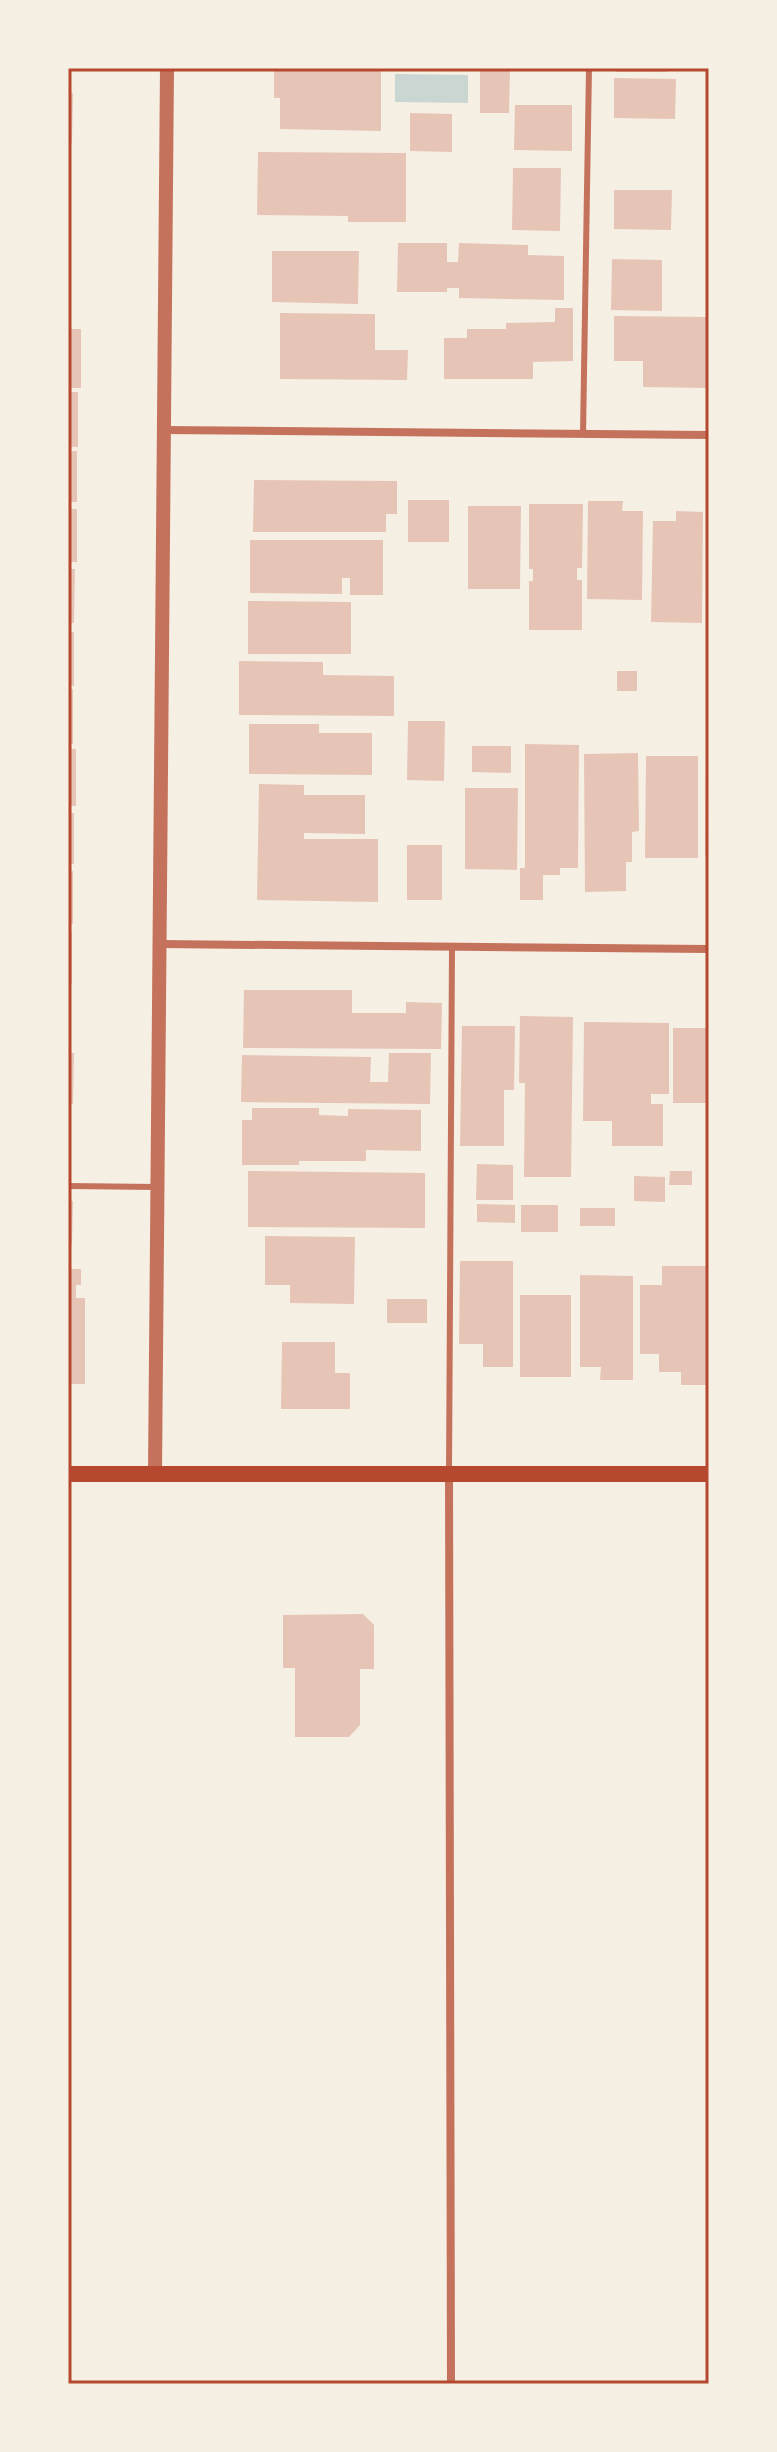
<svg xmlns="http://www.w3.org/2000/svg" width="777" height="2452" font-family="'Asap Condensed',sans-serif">
<style>
.water{fill:#c9d6d2}
.building{fill:#e6c5b7}
.lines{fill:none;stroke-linecap:round;stroke-linejoin:round}
.service{stroke:#c5725c;stroke-width:6}
.minor{stroke:#c5725c;stroke-width:8}
.tertiary{stroke:#c5725c;stroke-width:14}
.secondary{stroke:#b5482f;stroke-width:16}
.neatline{fill:none;stroke:#b5482f;stroke-width:3}
</style>
<rect width="100%" height="100%" fill="#f6efe4"/>
<path class="water" d="M395,74L468,75V103L395,102Z"/>
<g class="building">
<path d="M274,68H381V131L280,129V98H274Z"/>
<path d="M480,68H510L509,113H480Z"/>
<rect x="616" y="68" width="51" height="4"/>
<path d="M614,78L676,79L675,119L614,118Z"/>
<path d="M68,93H73L72,143H68Z"/>
<path d="M515,105H572V151L514,150Z"/>
<path d="M410,113L452,114V152L410,151Z"/>
<path d="M258,152L406,153V222H348V216L257,215Z"/>
<path d="M513,168H561L560,231L512,230Z"/>
<path d="M614,190H672L671,230L614,229Z"/>
<rect x="68" y="208" width="3" height="57"/>
<path d="M398,243H447V262H458L459,243L528,245V255L564,256V300L459,298V288H447V292H397Z"/>
<path d="M272,251H359L358,304L272,302Z"/>
<path d="M612,259L662,260V311L611,310Z"/>
<path d="M555,308H573V361L533,362V379H444V338H467V329H506V323L555,322Z"/>
<path d="M280,313L375,314V350H408L407,380L280,379Z"/>
<path d="M614,316L709,317V388L643,387V361H614Z"/>
<rect x="68" y="329" width="13" height="59"/>
<rect x="68" y="392" width="10" height="55"/>
<rect x="68" y="451" width="9" height="51"/>
<path d="M254,480L397,481V514H386V532H253Z"/>
<rect x="408" y="500" width="41" height="42"/>
<path d="M588,501H623L622,511H643L642,600L587,599Z"/>
<path d="M529,504H583L582,568H577V580H582V630H529V581H533V569H529Z"/>
<path d="M468,506H521L520,589H468Z"/>
<rect x="68" y="509" width="9" height="53"/>
<path d="M676,511L703,512L702,623L651,622L653,521H676Z"/>
<path d="M250,540H383V595H350V578H342V594L250,593Z"/>
<path d="M68,569H75L74,623H68Z"/>
<path d="M248,601L351,602V654H248Z"/>
<rect x="68" y="632" width="6" height="54"/>
<path d="M239,661L323,662V675L394,676V716L239,715Z"/>
<rect x="617" y="671" width="20" height="20"/>
<rect x="68" y="689" width="5" height="55"/>
<path d="M408,721H445L444,781L407,780Z"/>
<path d="M249,724H319V733H372V775L249,774Z"/>
<path d="M525,744L579,745L578,868H560V875H543V900H520V868H525Z"/>
<path d="M472,746H511V773L472,772Z"/>
<rect x="68" y="749" width="8" height="57"/>
<path d="M638,753L639,831L632,832V862H626V891L585,892L584,754Z"/>
<path d="M706,754H709V857H705Z"/>
<path d="M646,756H698V858H645Z"/>
<path d="M259,784L304,785V795H365V834L304,833V839H378V902L257,900Z"/>
<path d="M465,788H518L517,870L465,869Z"/>
<rect x="68" y="813" width="6" height="51"/>
<rect x="407" y="845" width="35" height="55"/>
<rect x="68" y="871" width="5" height="53"/>
<rect x="68" y="931" width="4" height="53"/>
<path d="M244,990H352V1013H406V1002L442,1003L441,1049L243,1048Z"/>
<path d="M520,1016L573,1017L571,1177H524L525,1083H519Z"/>
<path d="M584,1022L669,1023V1094H651V1104H663V1146H612V1121H583Z"/>
<path d="M462,1026H515L514,1090H504V1146H460Z"/>
<rect x="673" y="1028" width="36" height="75"/>
<path d="M68,1053H74L73,1104H68Z"/>
<path d="M389,1053H431L430,1104L241,1102L242,1055L371,1057L370,1082H388Z"/>
<path d="M252,1108H319V1115L348,1116V1109L421,1110V1151L366,1150V1161H299V1165H242V1120H252Z"/>
<path d="M477,1164L513,1165V1200H476Z"/>
<path d="M248,1171L425,1173V1228L248,1227Z"/>
<path d="M670,1171H692V1185H669Z"/>
<path d="M634,1176L665,1177V1202L634,1201Z"/>
<path d="M68,1201H73L72,1244H68Z"/>
<path d="M477,1204L515,1205V1223L477,1222Z"/>
<rect x="521" y="1205" width="37" height="27"/>
<rect x="580" y="1208" width="35" height="18"/>
<path d="M265,1236L355,1237L354,1304L290,1303V1285H265Z"/>
<path d="M460,1261H513V1367H483V1344H459Z"/>
<path d="M662,1266H709V1385H681V1372H659V1354H640V1285H662Z"/>
<path d="M68,1269H81V1285H76V1298H85V1384H68Z"/>
<path d="M580,1275L633,1276V1380H600L601,1367H580Z"/>
<rect x="520" y="1295" width="51" height="82"/>
<rect x="387" y="1299" width="40" height="24"/>
<path d="M282,1342H335V1373H350V1409H281Z"/>
<path d="M363,1614L374,1625V1669H360V1725L349,1737H295V1668H283V1615Z"/>
</g>
<g class="lines">
<g class="service">
<path d="M583,434L589,68"/>
<path d="M68,1186L156,1187"/>
<path d="M449,1473L452,947"/>
</g>
<g class="minor">
<path d="M164,430L709,435"/>
<path d="M159,944L709,949"/>
<path d="M449,1473L451,2384"/>
</g>
<path class="tertiary" d="M155,1474L167,68"/>
<path class="secondary" d="M68,1474H709"/>
</g>
<rect width="777" height="2452" fill="none" stroke="#f6efe4" stroke-width="140"/>
<rect x="70" y="70" width="637" height="2312" class="neatline"/>
</svg>
